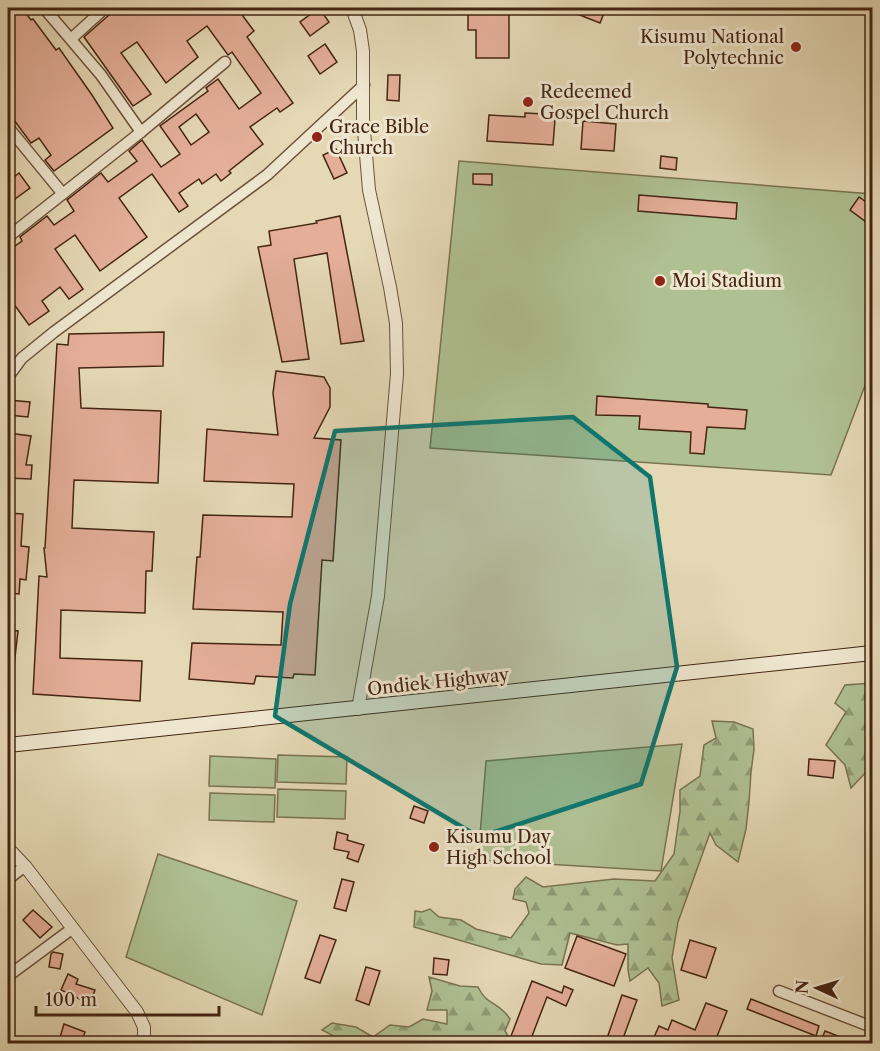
<svg xmlns="http://www.w3.org/2000/svg" width="880" height="1051" font-family="'Libre Caslon Text',serif">
<style>
.green{fill:#afc092;stroke:#7a7252;stroke-width:1.5}
.forest{fill:url(#forest-firs);stroke:#7a7252;stroke-width:1.5}
.building{fill:#e4ae98;stroke:#452513;stroke-width:1.5;fill-rule:evenodd}
.lines{fill:none;stroke-linecap:round;stroke-linejoin:round}
.minor-casing{stroke:#6d523c;stroke-width:13}
.tertiary-casing{stroke:#6d523c;stroke-width:14}
.secondary-casing{stroke:#452513;stroke-width:16}
.minor{stroke:#eee6cf;stroke-width:10}
.tertiary{stroke:#eee6cf;stroke-width:12}
.secondary{stroke:#eee6cf;stroke-width:14}
.marked{fill:#0f766e;fill-opacity:0.2;stroke:#0f766e;stroke-width:4.5;stroke-linejoin:round}
.poi-dot{fill:#8f2418;stroke:#eee6cf;stroke-width:2}
.labels{text-anchor:middle;stroke-width:6;stroke-linejoin:round;paint-order:stroke}
.poi-label{font-size:18px;fill:#452513;stroke:#eee6cf;text-anchor:start}
.street-label{font-size:18px;fill:#452513;stroke:#eee6cf}
</style>
<defs>
<pattern id="forest-firs" width="22" height="20" patternUnits="userSpaceOnUse" patternTransform="scale(1.5)"><rect width="22" height="20" fill="#afc092"/><path d="M5 1l3.5 6h-7zM16 11l3.5 6h-7z" fill="#909c76"/></pattern>
</defs>
<rect width="100%" height="100%" fill="#e5d8b5"/>
<filter id="stains"><feTurbulence type="fractalNoise" baseFrequency=".00333" numOctaves="4"/><feColorMatrix values="0 0 0 0 .2 0 0 0 0 .09 0 0 0 0 .02 0 0 0 .5 -.17"/></filter>
<radialGradient id="worn" r=".72"><stop offset=".6" stop-color="#630" stop-opacity="0"/><stop offset="1" stop-color="#630" stop-opacity=".3"/></radialGradient>
<g class="green">
<path d="M459,161L872,194V367L831,475L430,448Z"/>
<path d="M682,744L661,871L478,860L486,761Z"/>
<path d="M278,755L347,757L346,784L277,782Z"/>
<path d="M210,756L276,759L275,788L209,786Z"/>
<path d="M278,789L346,791L345,819L277,817Z"/>
<path d="M210,793L275,795L274,822L209,820Z"/>
<path d="M158,854L297,901L262,1015L126,957Z"/>
</g>
<g class="forest">
<path d="M872,683V768L868,770L851,788L845,765L826,745L846,712L835,703L845,685Z"/>
<path d="M712,721L734,722L753,729L754,749L751,772L749,802L746,829L738,862L716,845L710,833L678,922L672,958L679,1000L662,1006L659,983L648,968L630,981L628,970V944L617,945L570,933L562,965L541,964L414,927L415,911L422,912L430,909L439,917L461,920L476,929L511,938L529,913L526,902L513,899L515,889L526,877L543,887L614,879L655,881L674,854L680,811V790L700,776L704,745L716,738Z"/>
<path d="M429,977L460,986L478,987C487,1006 498,1001 510,1019L505,1031L510,1039L507,1043H347L322,1030L332,1023L356,1027L373,1037L390,1025L409,1027L423,1019L447,1024V1010H427L432,991Z"/>
</g>
<g class="building">
<path d="M13,8H22L31,20L33,19L56,50L59,48L92,95L113,128L54,171L45,160L51,155L39,138L31,143L8,112V12Z"/>
<path d="M117,8H237L254,31L247,37L293,103L280,112L277,108L250,127L263,144L229,171L231,173L221,181L216,174L202,184L199,179L179,193L188,206L179,212L152,174L119,198L147,237L100,271L75,235L55,249L83,289L69,299L60,287L42,301L49,311L29,325L8,296V251L22,241L20,237L47,216L54,225L74,211L67,200L101,173L108,182L137,161L129,151L142,140L161,167L180,154L160,126L208,91L206,88L218,79L239,109L261,93L232,52L228,55L207,26L187,41L198,57L166,83L137,42L121,53L151,94L133,106L84,37ZM196,114L209,132L191,145L179,127Z"/>
<path d="M319,8L329,22L310,36L300,22Z"/>
<path d="M476,8H509V58H476V30H468V14L476,13Z"/>
<path d="M562,8H606L600,23Z"/>
<path d="M325,44L337,62L320,74L308,56Z"/>
<path d="M388,75H400L399,101L387,100Z"/>
<path d="M525,113L544,114L543,119H555L553,145L487,141L489,115L525,117Z"/>
<path d="M583,121L616,124L614,151L581,149Z"/>
<path d="M336,149L347,173L334,179L323,155Z"/>
<path d="M661,156L677,158L676,170L660,168Z"/>
<path d="M8,168L14,177L19,173L30,188L8,204Z"/>
<path d="M473,174H492V185L473,184Z"/>
<path d="M639,195L737,203L736,219L638,211Z"/>
<path d="M859,197L873,207V227L850,210Z"/>
<path d="M340,216L364,341L341,344L327,253L294,259L309,359L282,362L258,247L271,245L269,231L317,223L316,221Z"/>
<path d="M164,332L163,366L79,368L81,408L161,411L158,483L74,480L72,528L154,532L152,571H146L145,613L61,610L60,658L142,661L140,701L33,694L39,576L47,577L44,548H45L57,344L68,345L69,334Z"/>
<path d="M276,371L324,377L330,388V407L314,438L341,440L333,561L322,560L315,675L294,674L293,678L256,676L254,684L189,679L192,643L281,645L283,612L193,609L197,557H200L203,515L292,517L294,484L204,481L207,429L278,435L273,393Z"/>
<path d="M597,396L708,404V407L747,410L745,429L707,427L704,454L690,453L691,432L639,429L640,416L596,415Z"/>
<path d="M8,400L30,402L28,417L8,415Z"/>
<path d="M8,433L31,436L26,465H32L31,479L8,478Z"/>
<path d="M8,513L23,514L21,546L29,547L26,580L20,579L19,594L8,593Z"/>
<path d="M8,630L18,631L14,666H8Z"/>
<path d="M809,759L835,761L833,778L808,775Z"/>
<path d="M414,806L428,811L424,823L410,818Z"/>
<path d="M337,832L348,835L347,840L364,845L358,862L347,858L349,852L334,849Z"/>
<path d="M342,879L354,882L346,911L334,908Z"/>
<path d="M33,910L52,927L40,938L23,920Z"/>
<path d="M320,935L336,940L320,983L305,978Z"/>
<path d="M577,936L626,954L614,986L565,968Z"/>
<path d="M690,940L716,948L706,978L681,970Z"/>
<path d="M53,952L63,954L60,969L49,967L51,954Z"/>
<path d="M434,958L449,960L447,975L433,974Z"/>
<path d="M366,967L380,971L369,1005L356,1000Z"/>
<path d="M68,974L78,979L76,984L95,990L90,1004L61,990Z"/>
<path d="M532,981L562,993L564,986L573,990L566,1006L547,997L529,1044H508Z"/>
<path d="M622,995L637,1000L621,1044H605Z"/>
<path d="M751,999L819,1026L816,1036L747,1009Z"/>
<path d="M706,1003L727,1011L714,1044H651L659,1026L668,1030L672,1020L695,1030Z"/>
<path d="M64,1024L85,1032L81,1044H58Z"/>
<path d="M825,1031L856,1043V1044H828L821,1041Z"/>
</g>
<g class="lines">
<g class="minor-casing">
<g id="minor">
<path d="M44,8L101,75L141,132"/>
<path d="M72,38L105,8"/>
<path d="M8,127L63,194"/>
<path d="M8,237L141,132L225,62"/>
<path d="M8,377L22,358L54,332L267,175L364,85"/>
<path d="M8,879L25,866"/>
<path d="M8,976L73,928"/>
<path d="M779,991L872,1027"/>
</g>
</g>
<g class="tertiary-casing">
<g id="tertiary">
<path d="M352,8L360,30L363,51V119L369,190L390,287L396,323L397,374L378,596L358,709"/>
<path d="M8,848L25,866L137,1012L144,1027V1044"/>
</g>
</g>
<g class="secondary-casing">
<path id="secondary" d="M8,745L872,653"/>
</g>
<use href="#minor" class="minor"/>
<use href="#tertiary" class="tertiary"/>
<use href="#secondary" class="secondary"/>
</g>
<path class="marked" d="M573,417L650,477L677,667L641,784L479,837L275,716L290,604L335,431Z"/>
<g class="poi-dot">
<circle cx="796" cy="47" r="6"/>
<circle cx="528" cy="102" r="6"/>
<circle cx="317" cy="137" r="6"/>
<circle cx="660" cy="281" r="6"/>
<circle cx="434" cy="847" r="6"/>
</g>
<g class="labels">
<g class="poi-label">
<text x="784" y="43" text-anchor="end">Kisumu National<tspan x="784" dy="21">Polytechnic</tspan></text>
<text x="540" y="98">Redeemed<tspan x="540" dy="21">Gospel Church</tspan></text>
<text x="329" y="133">Grace Bible<tspan x="329" dy="21">Church</tspan></text>
<text x="672" y="287">Moi Stadium</text>
<text x="446" y="843">Kisumu Day<tspan x="446" dy="21">High School</tspan></text>
</g>
<g class="street-label">
<text transform="translate(438 682) rotate(-6)" y="6">Ondiek Highway</text>
</g>
</g>
<rect width="880" height="1051" fill="none" stroke="#e5d8b5" stroke-width="30"/>
<rect x="9" y="9" width="862" height="1033" fill="none" stroke="#452513" stroke-width="3"/>
<rect x="15" y="15" width="850" height="1021" fill="none" stroke="#452513" stroke-width="1.5"/>
<g transform="translate(817 988) rotate(274)" stroke="#eee6cf" stroke-width="4.5" paint-order="stroke">
<path d="M0-4.5L10 22L0 15L-10 22Z" fill="#452513"/>
<text y="-9" font-size="16" font-weight="bold" text-anchor="middle" fill="#452513">N</text>
</g>
<path d="M36 1006v9h183v-9" fill="none" stroke="#452513" stroke-width="3"/>
<text x="45" y="1006" font-size="18" fill="#452513" stroke="#eee6cf" stroke-width="4.5" paint-order="stroke">100 m</text>
<rect width="100%" height="100%" filter="url(#stains)"/>
<rect width="100%" height="100%" fill="url(#worn)"/>
</svg>
